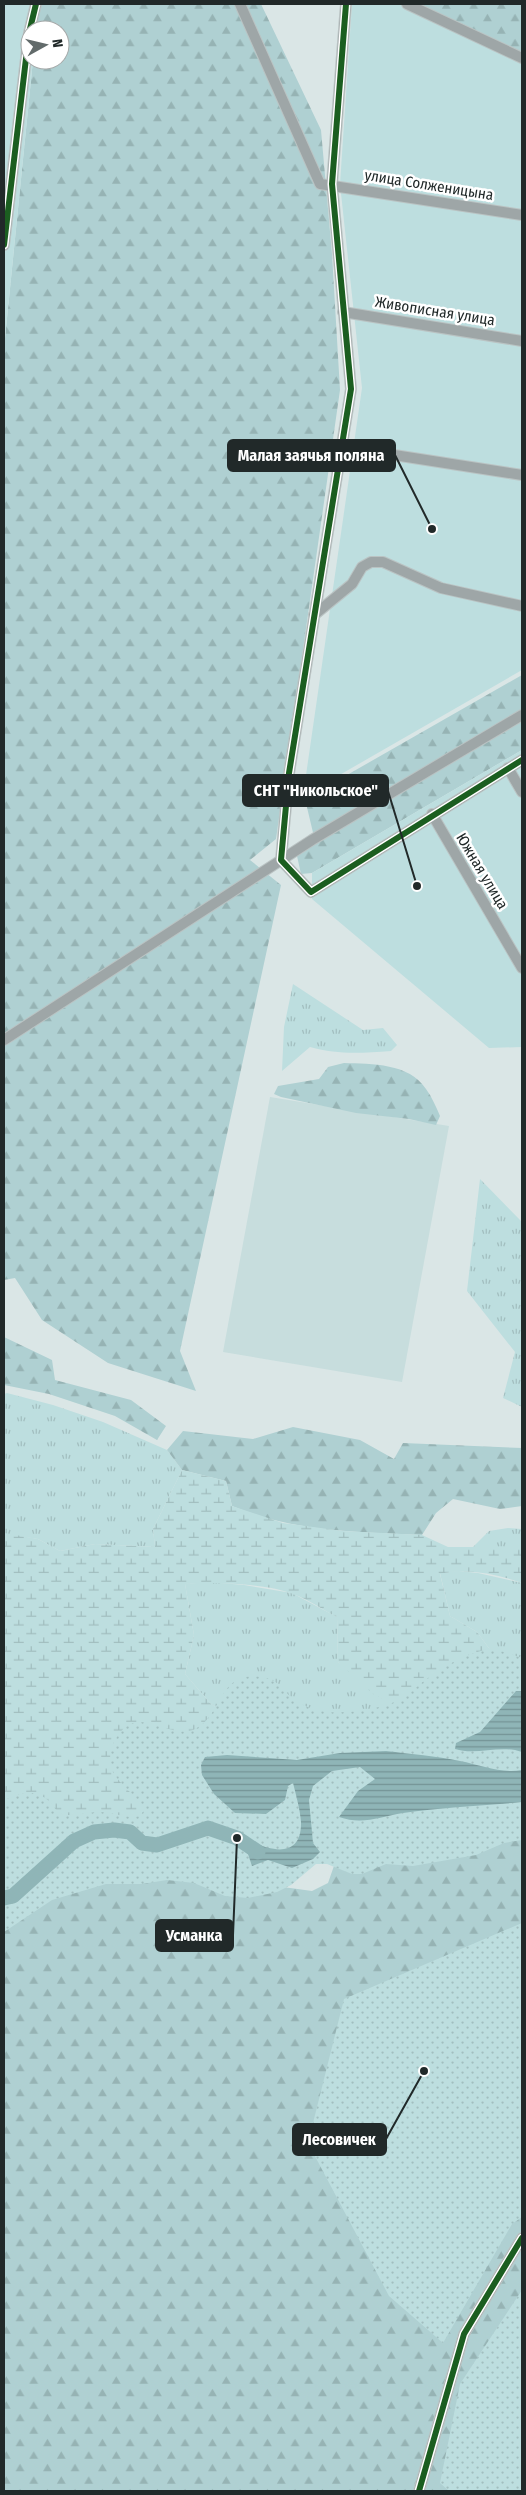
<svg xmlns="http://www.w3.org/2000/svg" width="526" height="2495" font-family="'Fira Sans Condensed',sans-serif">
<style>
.built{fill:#c7dddd}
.grass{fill:url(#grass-tufts)}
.forest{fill:url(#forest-firs)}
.wetland{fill:url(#wetland-marsh)}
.park{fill:url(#park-dots)}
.garden{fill:#bddedf}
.water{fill:url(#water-rules)}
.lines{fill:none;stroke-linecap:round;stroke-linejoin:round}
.river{stroke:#8fb5b7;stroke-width:15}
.minor-casing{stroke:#bac3c3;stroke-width:12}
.minor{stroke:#9ea6a7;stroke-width:10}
.cycleway-casing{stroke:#fff;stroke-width:9}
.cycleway{stroke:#1b5e20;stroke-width:6}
.labels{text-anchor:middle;stroke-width:5;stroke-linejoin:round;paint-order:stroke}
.street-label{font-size:15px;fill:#212929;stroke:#fff}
.leader{fill:none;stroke:#212929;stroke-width:2}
.callout-dot{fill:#212929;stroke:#fff;stroke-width:2}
.callout{fill:#212929;stroke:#212929;stroke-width:2}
.callout-label{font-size:16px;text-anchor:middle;font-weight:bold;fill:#fff}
</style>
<defs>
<pattern id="grass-tufts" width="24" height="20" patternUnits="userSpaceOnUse" patternTransform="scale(1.25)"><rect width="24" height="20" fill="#bddedf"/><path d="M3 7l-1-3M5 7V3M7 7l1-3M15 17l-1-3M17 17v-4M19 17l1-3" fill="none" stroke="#a2bebf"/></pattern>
<pattern id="forest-firs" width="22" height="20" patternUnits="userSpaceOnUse" patternTransform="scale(1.25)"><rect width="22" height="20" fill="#afd0d2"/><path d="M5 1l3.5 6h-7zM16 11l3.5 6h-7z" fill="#96b3b4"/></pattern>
<pattern id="wetland-marsh" width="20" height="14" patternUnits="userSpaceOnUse" patternTransform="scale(1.25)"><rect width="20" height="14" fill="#bddedf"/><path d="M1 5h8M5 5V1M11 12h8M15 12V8" fill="none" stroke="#a2bebf"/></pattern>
<pattern id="park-dots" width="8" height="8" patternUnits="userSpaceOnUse" patternTransform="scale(1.25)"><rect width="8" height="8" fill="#bddedf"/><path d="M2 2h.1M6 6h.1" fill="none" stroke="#a2bebf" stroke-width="1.8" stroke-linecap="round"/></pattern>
<pattern id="water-rules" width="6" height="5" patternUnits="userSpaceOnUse" patternTransform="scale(1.25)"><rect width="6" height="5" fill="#8fb5b7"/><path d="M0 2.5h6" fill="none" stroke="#749395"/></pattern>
</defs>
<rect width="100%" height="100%" fill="#dae6e6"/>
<path class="built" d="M270,1097L449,1126L402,1382L223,1352Z"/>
<g class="grass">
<path d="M293,984L363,1030L383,1028L397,1045L391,1051C362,1053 338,1055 310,1047L282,1071L284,1027Z"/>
<path d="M480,1179L522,1222V1407L503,1398L515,1352L467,1291Z"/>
<path d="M7,1393L53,1405L103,1422L167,1450L182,1470L153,1529L155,1547L95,1544L60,1551L38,1539L4,1534V1394Z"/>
<path d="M508,1528L522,1529V1547L471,1549L489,1531Z"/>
<path d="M458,1571L478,1573L522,1583V1668L491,1651L477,1632L450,1616L440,1573Z"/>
<path d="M209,1582L244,1585L292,1593L337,1617L338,1662L412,1713H226L211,1704L185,1674L194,1635L185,1584Z"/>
</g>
<g class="forest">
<path d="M42,4H261L321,130L332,254L340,390L276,839L250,860L281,885L180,1351L196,1391L108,1363L42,1320L15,1278L4,1280V348L33,60H60V30H37L39,8Z"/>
<path d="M420,4H522V54Z"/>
<path d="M522,675V750L312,873L301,874L297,856L315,841L305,799Z"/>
<path d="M344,1063C372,1064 409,1063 426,1089C432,1097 436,1107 440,1116L436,1125L409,1119L356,1113L281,1097L274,1094L278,1086L319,1079L328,1067Z"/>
<path d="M4,1337L52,1360L55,1380L131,1400L166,1426L157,1440L115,1416L49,1394L4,1385Z"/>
<path d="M293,1427L360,1440L394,1459L403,1443L522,1448V1506L500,1509L453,1499L436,1513L422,1535C355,1532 294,1532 232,1506L226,1481L182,1470L167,1450L183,1431L253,1439Z"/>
<path d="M522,1810V2491H4V1919L71,1858L312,1891L328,1883L335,1863Z"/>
</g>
<path class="wetland" d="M182,1470L226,1481L232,1506L283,1523L343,1531L422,1535L448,1547H522V1583C497,1574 466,1568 440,1574L450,1616L477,1632L491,1651L412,1713L373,1694L338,1662L337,1617C323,1610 308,1599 293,1594C266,1583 214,1582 185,1584L194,1635L185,1674L211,1704L226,1713L214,1794L4,1889V1533L38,1539L60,1551L95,1544L155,1547L153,1529Z"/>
<g class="park">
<path d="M492,1648L522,1658V1840L504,1843L476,1855L413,1866L386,1864L362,1874H352L327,1864H316L291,1885L277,1892L248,1898L225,1896L194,1883L167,1880L142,1884H106L52,1900L4,1932V1800C21,1794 34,1787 50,1802C53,1805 56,1811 60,1813C70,1818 87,1812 99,1812C114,1812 125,1819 140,1816L144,1810C137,1795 121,1787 113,1772C109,1763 109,1751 114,1742C136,1698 168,1742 195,1729C224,1715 217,1670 262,1677C280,1680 282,1691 295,1700C308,1710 329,1714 346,1712C363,1711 386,1707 401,1699C412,1692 420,1683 431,1676C450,1662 470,1653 492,1648Z"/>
<path d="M522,1923V2217L512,2224L443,2343L389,2296L308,2143L344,1999Z"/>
<path d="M522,2290V2491H449L440,2483L460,2384Z"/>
</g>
<g class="garden">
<path d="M4,4H42L39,8L37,30H30V60H33L4,348Z"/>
<path d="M352,4H401L522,64V670L303,796L362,388L340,184Z"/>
<path d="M522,750V1047L489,1048L312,899V873Z"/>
</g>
<g class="water">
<path d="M516,1691H522V1752C500,1744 477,1756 455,1749L456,1743L480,1732Z"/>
<path d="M386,1751C411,1754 436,1756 460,1761C481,1765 501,1774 522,1770V1802C483,1806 442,1807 403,1813C380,1817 362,1825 339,1817L358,1791L375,1779L360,1767L332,1771L313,1786L309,1800L313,1843L320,1852L313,1859L292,1868L268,1860L252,1866L248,1854L239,1844L242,1837C264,1849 302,1863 301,1822C300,1809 296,1795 293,1783L288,1786L285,1800L266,1814L235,1813L214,1794L202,1775L201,1765L205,1757L227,1755L297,1760L340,1753Z"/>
</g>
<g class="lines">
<path class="river" d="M4,1898L13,1896L74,1841L94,1832L114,1830L130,1832L142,1843L157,1845L208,1828L237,1838L258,1852"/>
<g class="minor-casing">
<g id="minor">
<path d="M240,4L320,184L522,215"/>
<path d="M346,4L332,184L351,389L289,773L281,860L311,892L522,760"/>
<path d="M407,4L522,58"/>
<path d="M4,245L29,33L36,4"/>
<path d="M343,312L522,341"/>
<path d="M343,447L522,475"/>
<path d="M314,615L352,584L362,567L371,562H383L441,588L522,606"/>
<path d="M508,768L522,792"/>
<path d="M432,814L522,968"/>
<path d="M4,1040L312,840L522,715"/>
<path d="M419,2491L464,2334L522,2238"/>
</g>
</g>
<use href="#minor" class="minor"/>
<g class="cycleway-casing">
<g id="cycleway">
<path d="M346,4L332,184L351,389L289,773L281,860L311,892L522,760"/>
<path d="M4,245L29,33L36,4"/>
<path d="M419,2491L464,2334L522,2238"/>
</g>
</g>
<use href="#cycleway" class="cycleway"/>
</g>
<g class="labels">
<g class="street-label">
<text transform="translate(429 185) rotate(9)" y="5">улица Солженицына</text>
<text transform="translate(435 311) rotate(9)" y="5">Живописная улица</text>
<text transform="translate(482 871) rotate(59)" y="5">Южная улица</text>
</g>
</g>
<path class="leader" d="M432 529L395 455M417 886L388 791M237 1838L233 1935M424 2071L386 2139"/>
<g class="callout-dot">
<circle cx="432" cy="529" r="5"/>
<circle cx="417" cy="886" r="5"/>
<circle cx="237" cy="1838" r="5"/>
<circle cx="424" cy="2071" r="5"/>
</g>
<g class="callout">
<rect x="228" y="440" width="167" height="31" rx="5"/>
<rect x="243" y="775" width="145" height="31" rx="5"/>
<rect x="156" y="1920" width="77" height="31" rx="5"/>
<rect x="293" y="2124" width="93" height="31" rx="5"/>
</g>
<g class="callout-label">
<text x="311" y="461">Малая заячья поляна</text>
<text x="316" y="796">СНТ "Никольское"</text>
<text x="194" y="1941">Усманка</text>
<text x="339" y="2145">Лесовичек</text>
</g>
<rect width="526" height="2495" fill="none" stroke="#212929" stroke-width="10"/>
<g transform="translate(45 45) rotate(82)"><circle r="24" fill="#ffffff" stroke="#a6a9a9"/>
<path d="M0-4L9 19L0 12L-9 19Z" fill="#626b6b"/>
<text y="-8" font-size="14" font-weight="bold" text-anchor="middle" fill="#212929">N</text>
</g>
</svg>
